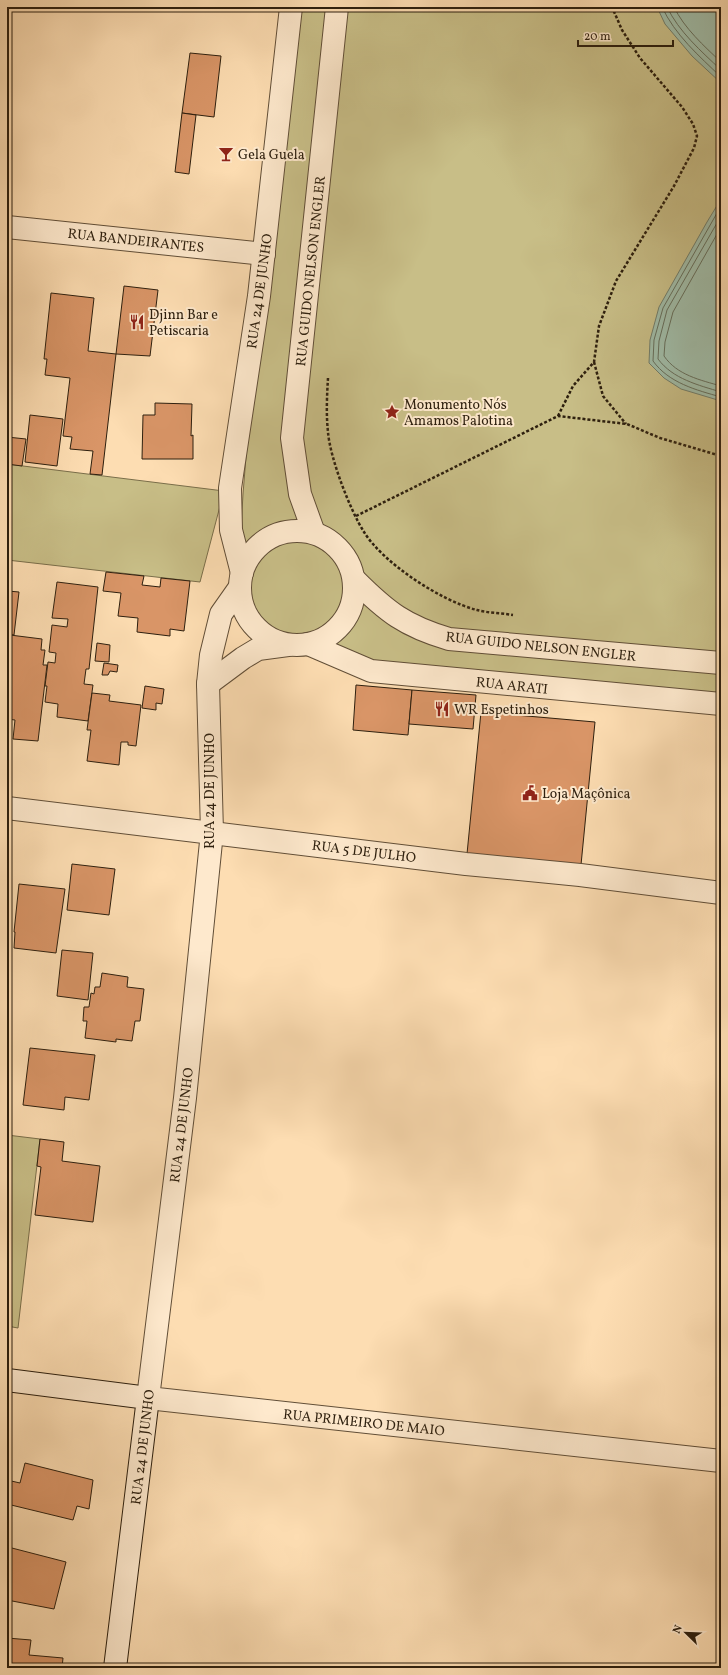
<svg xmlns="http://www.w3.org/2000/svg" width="728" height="1675" font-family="Vollkorn,serif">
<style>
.green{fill:#c8be87;stroke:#7a6e4a}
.water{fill:#a0bca8;stroke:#727d6a}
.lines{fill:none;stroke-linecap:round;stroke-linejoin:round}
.shore{stroke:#666e5b;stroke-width:1}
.building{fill:#d99567;stroke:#2d1f0e}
.street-casing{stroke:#614e37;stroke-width:24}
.secondary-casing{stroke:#2d1f0e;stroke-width:24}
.path{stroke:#2d1f0e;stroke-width:2.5;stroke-dasharray:3 2;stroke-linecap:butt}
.street{stroke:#fee9cd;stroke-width:22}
.secondary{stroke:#fee9cd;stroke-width:22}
.labels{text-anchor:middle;stroke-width:4;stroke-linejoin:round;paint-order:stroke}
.poi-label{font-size:14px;fill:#2d1f0e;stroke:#fee9cd;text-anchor:start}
.street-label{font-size:14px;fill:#2d1f0e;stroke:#fee9cd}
</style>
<rect width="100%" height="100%" fill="#fdddb2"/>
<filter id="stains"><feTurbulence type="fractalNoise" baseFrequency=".005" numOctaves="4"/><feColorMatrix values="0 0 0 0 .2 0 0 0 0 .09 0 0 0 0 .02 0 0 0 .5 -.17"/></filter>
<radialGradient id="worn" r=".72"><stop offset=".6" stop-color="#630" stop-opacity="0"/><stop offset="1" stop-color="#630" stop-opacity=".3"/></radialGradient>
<g class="green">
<path d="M291,7H721V704L371,668L278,639L263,630L252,618L245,603L243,586L241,530L243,494L259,296Z"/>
<path d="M7,464L224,491L200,582L7,560Z"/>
<path d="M7,1135L40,1139L18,1328L7,1326Z"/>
</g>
<g class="water">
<path d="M657,7H721V83L692,56L665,24Z"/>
<path d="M721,199V401L681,389L664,378L649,363L650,340L659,307L707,222Z"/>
</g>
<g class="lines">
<g class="shore">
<path d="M662,7C675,35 699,56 721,77"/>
<path d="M667,7C679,32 701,51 721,70"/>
<path d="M674,7C684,28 704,46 721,62"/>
<path d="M721,206L663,308L654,340L653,361C669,383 696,390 721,397"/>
<path d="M721,216L667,310L659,341L658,359C673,379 698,385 721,392"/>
<path d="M721,227L673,312L665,342L664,356C677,375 700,380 721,386"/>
</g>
</g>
<g class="building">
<path d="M190,53L221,56L214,117L182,113Z"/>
<path d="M182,113L196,115L189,174L175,172Z"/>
<path d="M124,286L158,290L150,356L116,354Z"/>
<path d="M51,293L94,298L88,351L116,354L102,475L90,474L93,451L70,449L72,437L63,436L70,378L45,375L47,359H44Z"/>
<path d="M155,403L192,404L191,436L193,435V459H142L143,415H155Z"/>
<path d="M30,415L63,419L57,466L25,462Z"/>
<path d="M7,437L26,439L22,466L7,464Z"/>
<path d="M106,572L144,576L142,585L160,587L161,578L190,581L184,631L170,629V636L137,632L138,618L118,616L121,593L103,591Z"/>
<path d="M57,582L98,587L89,669H86L84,684L93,685L88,721L57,717L58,704L45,702L47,686H45L48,662L55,663L56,653L49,652L52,625L67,627L68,619L52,618Z"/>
<path d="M8,591L19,592L14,635L7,634Z"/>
<path d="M10,635L42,639L41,650H45L43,665H47L38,741L13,739L15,720L7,719V660Z"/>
<path d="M97,643L110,645L109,662L95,661Z"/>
<path d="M104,663L118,665L117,672L110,671L108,675H102Z"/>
<path d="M356,685L412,690L408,735L353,730Z"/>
<path d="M145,686L164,689L162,704L156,703V710L142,708Z"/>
<path d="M412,690L476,695L473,729L409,724Z"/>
<path d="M92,693L110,695L109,701L141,705L136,746L128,745V742H121L119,765L87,761L91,730H87Z"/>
<path d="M481,712L595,722L580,875L466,864Z"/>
<path d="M72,864L115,869L109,915L67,910Z"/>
<path d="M7,869L10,870L7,897Z"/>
<path d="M19,884L65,889L56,953L14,948L15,932H14Z"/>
<path d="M62,950L93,953L88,1000L57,996Z"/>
<path d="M102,973L128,977L127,987L144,989L140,1021H135L132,1041L116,1039V1042L85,1038L87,1021H83L84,1007H89L91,993L94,994L95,987H100Z"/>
<path d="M30,1048L95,1055L89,1100L65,1097L64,1110L23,1105Z"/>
<path d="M40,1139L64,1142L62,1161L100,1166L93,1222L35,1215L41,1167L37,1166Z"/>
<path d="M25,1463L93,1480L89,1509L77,1506L73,1520L7,1504V1480L20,1483Z"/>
<path d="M8,1547L66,1562L54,1609L7,1600V1553Z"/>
<path d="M7,1638L31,1640L29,1655L63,1658L62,1668H7Z"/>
</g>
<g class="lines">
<g class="street-casing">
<g id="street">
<path d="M7,227L264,254"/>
<circle cx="297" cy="588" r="57"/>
<path d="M314,533L300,494L292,438L337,7"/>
<path d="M242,573L231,530L230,488L259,296L291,7"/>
<path d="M355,580C387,612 405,626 449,639L721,663"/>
<path d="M240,587L221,614L211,655L208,684L212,832L185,1098L148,1398L721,1461"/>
<path d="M308,644L371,671L721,704"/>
<path d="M208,684L243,658L258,649L288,645"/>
<path d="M7,808L466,864L580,875L721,893"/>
</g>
</g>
<g class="secondary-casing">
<path id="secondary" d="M7,1380L148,1398L115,1668"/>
</g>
<g class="path">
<path d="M594,362L603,396L626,424"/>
<path d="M328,378C327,395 326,414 328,432C330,458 350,510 364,532C383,563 441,601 477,610C488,613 501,613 513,615"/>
<path d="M558,416L573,386L594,362L599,326L616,281L674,186L694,148L697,136L693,124L682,107L640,58L622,30L612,7"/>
<path d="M356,516L558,416L627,424L660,438L721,456"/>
</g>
<use href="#street" class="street"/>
<use href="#secondary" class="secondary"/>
</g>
<defs>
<g id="bar-bare" transform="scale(1.2)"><path d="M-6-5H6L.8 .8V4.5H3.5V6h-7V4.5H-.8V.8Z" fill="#8f2418" stroke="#fee9cd" stroke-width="2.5" paint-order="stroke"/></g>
<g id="restaurant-bare" transform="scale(1.2)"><path d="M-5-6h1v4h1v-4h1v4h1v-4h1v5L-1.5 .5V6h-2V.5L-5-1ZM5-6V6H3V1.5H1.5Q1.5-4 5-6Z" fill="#8f2418" stroke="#fee9cd" stroke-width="2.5" paint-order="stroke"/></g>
<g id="sight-bare" transform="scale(1.2)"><path d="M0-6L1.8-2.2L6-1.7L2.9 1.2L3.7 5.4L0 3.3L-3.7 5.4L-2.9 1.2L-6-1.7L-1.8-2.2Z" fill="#8f2418" stroke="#fee9cd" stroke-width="2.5" paint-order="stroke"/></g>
<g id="civic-bare" transform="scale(1.2)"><path d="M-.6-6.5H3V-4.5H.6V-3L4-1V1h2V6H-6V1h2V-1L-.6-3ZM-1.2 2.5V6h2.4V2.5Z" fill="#8f2418" stroke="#fee9cd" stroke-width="2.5" paint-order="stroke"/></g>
</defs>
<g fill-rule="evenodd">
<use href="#bar-bare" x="226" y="154"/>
<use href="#restaurant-bare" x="137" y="322"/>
<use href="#sight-bare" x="392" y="412"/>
<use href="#restaurant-bare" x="442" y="709"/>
<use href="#civic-bare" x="530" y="793"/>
</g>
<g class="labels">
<g class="poi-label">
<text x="238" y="159">Gela Guela</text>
<text x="149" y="319">Djinn Bar e<tspan x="149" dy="16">Petiscaria</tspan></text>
<text x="404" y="409">Monumento Nós<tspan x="404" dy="16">Amamos Palotina</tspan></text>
<text x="454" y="714">WR Espetinhos</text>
<text x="542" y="798">Loja Maçônica</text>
</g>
<g class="street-label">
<text transform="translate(136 240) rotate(6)" y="5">RUA BANDEIRANTES</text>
<text transform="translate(310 271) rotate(-84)" y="5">RUA GUIDO NELSON ENGLER</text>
<text transform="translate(259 291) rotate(-82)" y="5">RUA 24 DE JUNHO</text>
<text transform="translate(541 646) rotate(6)" y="5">RUA GUIDO NELSON ENGLER</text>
<text transform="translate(512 685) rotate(6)" y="5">RUA ARATI</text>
<text transform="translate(209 791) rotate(-90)" y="5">RUA 24 DE JUNHO</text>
<text transform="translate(364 851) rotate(7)" y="5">RUA 5 DE JULHO</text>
<text transform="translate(181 1125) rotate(-83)" y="5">RUA 24 DE JUNHO</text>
<text transform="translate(364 1422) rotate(6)" y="5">RUA PRIMEIRO DE MAIO</text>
<text transform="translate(142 1447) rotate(-83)" y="5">RUA 24 DE JUNHO</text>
</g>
</g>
<rect width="728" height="1675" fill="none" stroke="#fdddb2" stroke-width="24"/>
<rect x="8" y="8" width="712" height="1659" fill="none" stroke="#2d1f0e" stroke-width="2"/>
<rect x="12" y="12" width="704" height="1651" fill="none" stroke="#2d1f0e"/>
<g transform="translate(686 1633) rotate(293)" stroke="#fee9cd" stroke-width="3" paint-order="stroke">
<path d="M0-3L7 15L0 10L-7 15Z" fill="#2d1f0e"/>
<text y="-6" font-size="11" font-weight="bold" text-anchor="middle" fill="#2d1f0e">N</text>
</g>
<path d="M578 40v6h95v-6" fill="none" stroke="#2d1f0e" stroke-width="2"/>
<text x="584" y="40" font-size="12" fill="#2d1f0e" stroke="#fee9cd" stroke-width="3" paint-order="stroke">20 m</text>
<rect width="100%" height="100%" filter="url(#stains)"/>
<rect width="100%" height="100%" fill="url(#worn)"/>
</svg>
